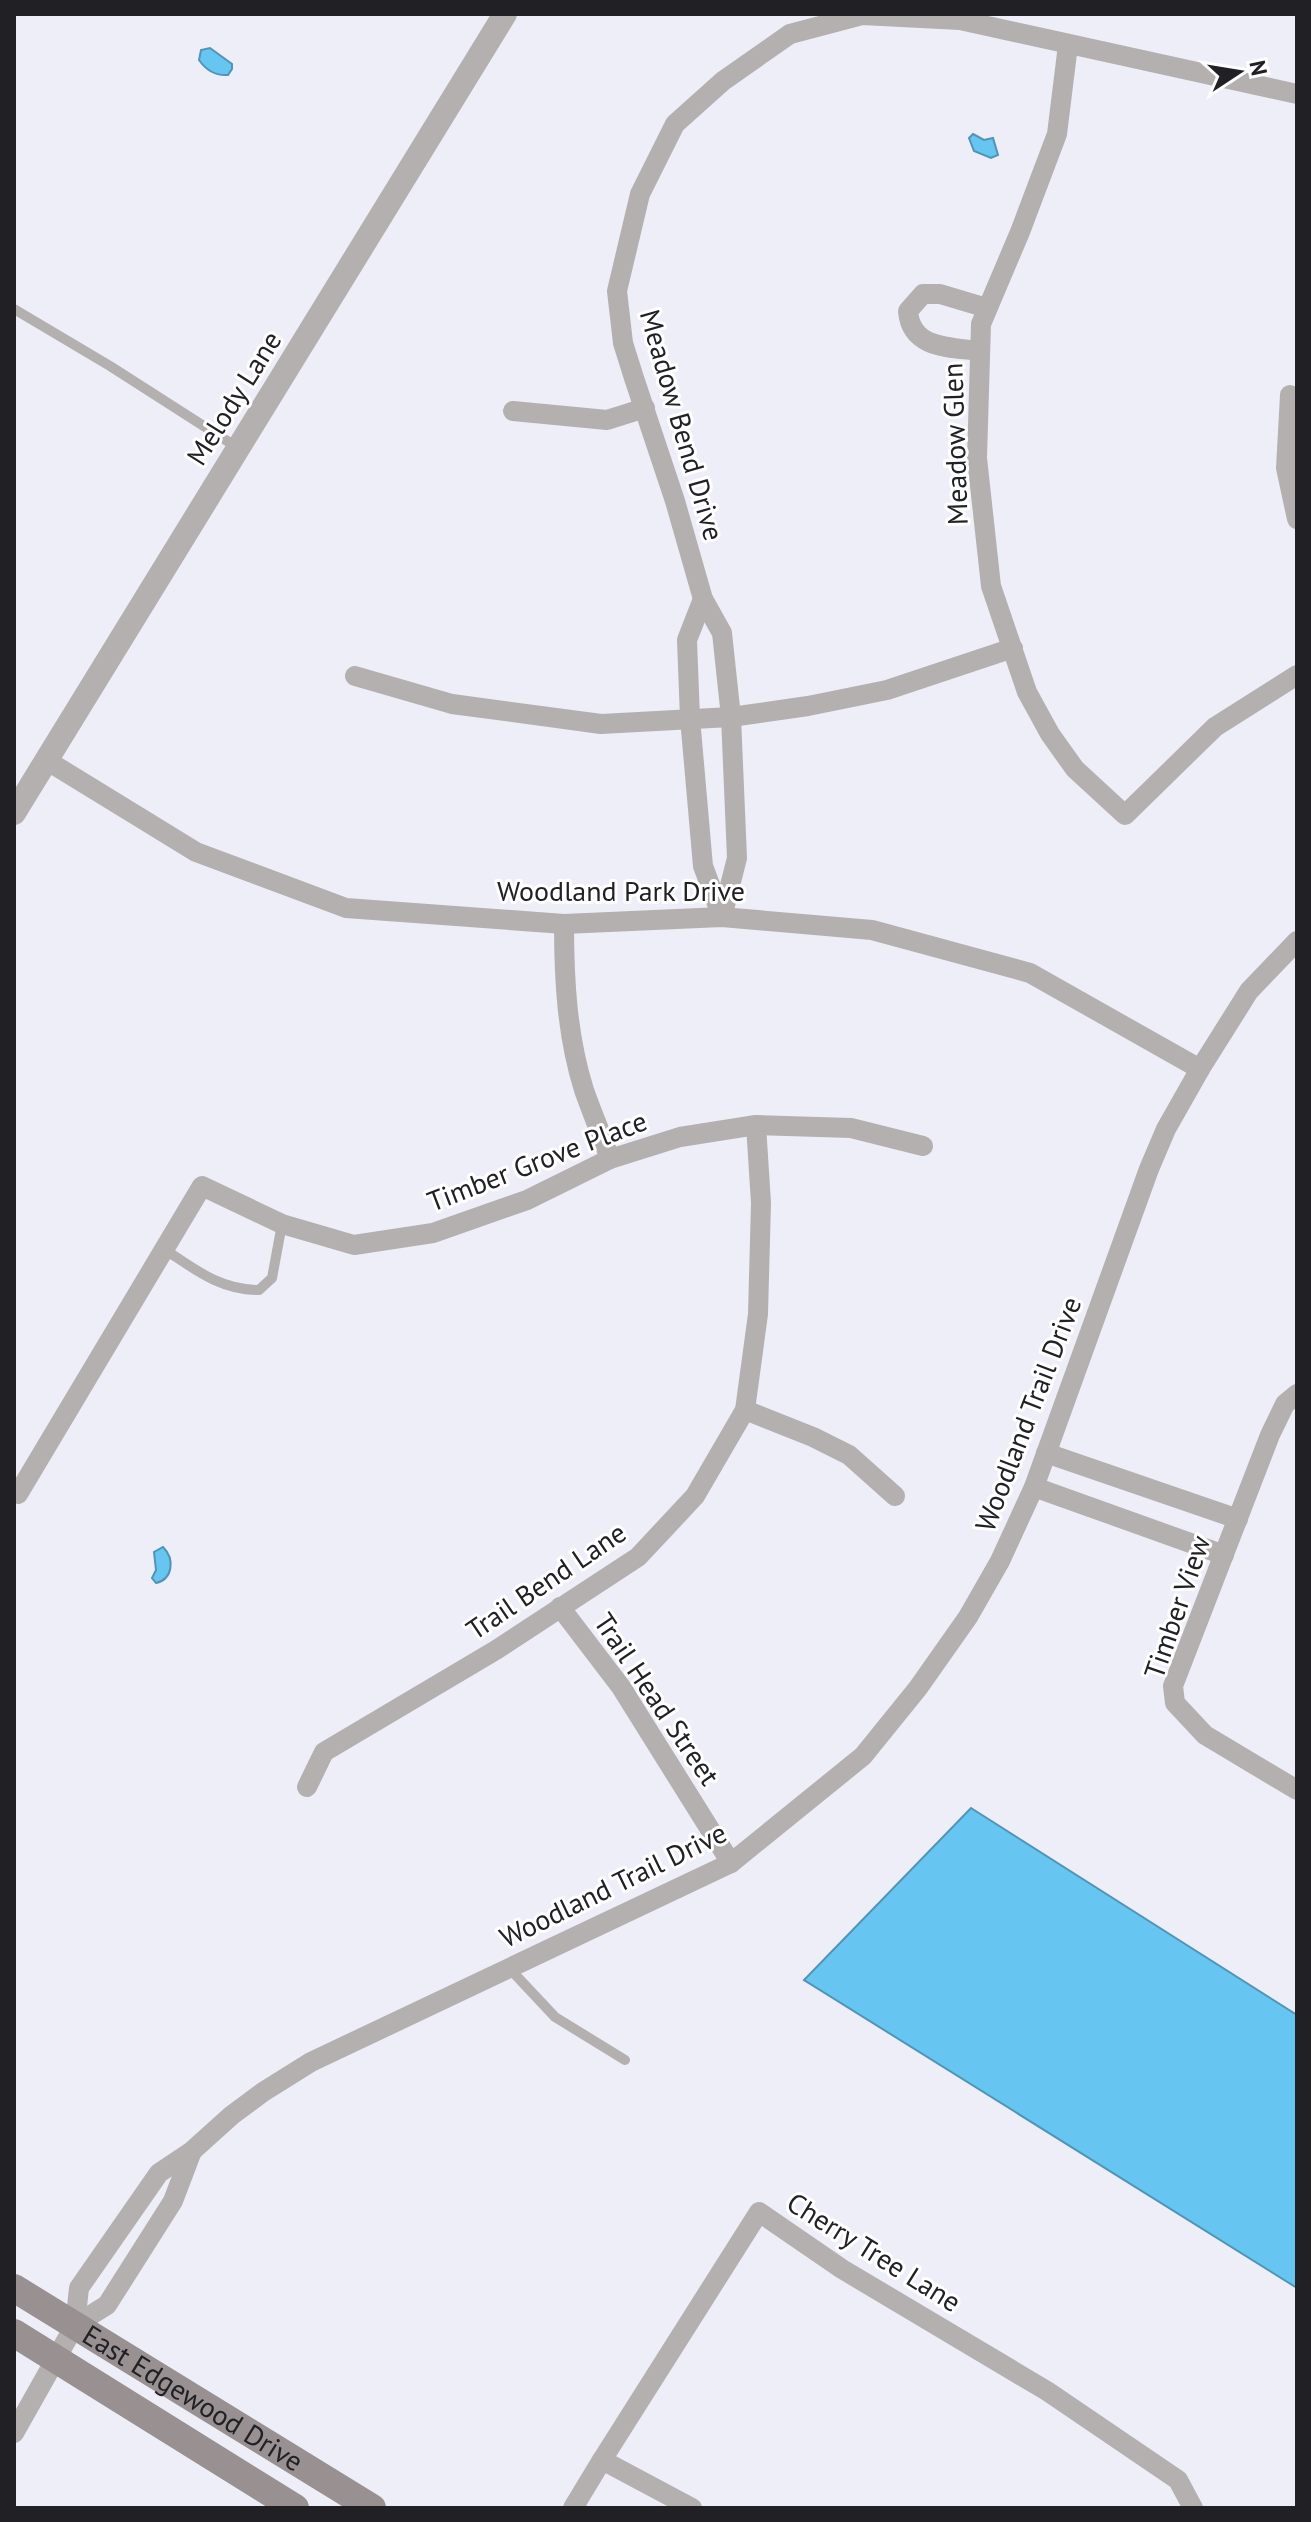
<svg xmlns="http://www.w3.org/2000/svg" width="1311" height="2522" font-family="'PT Sans',sans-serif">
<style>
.water{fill:#66c5f1;stroke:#5194b4;stroke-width:2}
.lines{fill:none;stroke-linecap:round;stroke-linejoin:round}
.service{stroke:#b5b0b0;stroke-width:10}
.minor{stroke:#b5b0b0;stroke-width:20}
.tertiary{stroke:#b5b0b0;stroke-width:24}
.secondary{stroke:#989091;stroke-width:28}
.labels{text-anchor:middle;stroke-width:6;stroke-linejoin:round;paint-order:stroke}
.street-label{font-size:28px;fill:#212125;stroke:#fff}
</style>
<rect width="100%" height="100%" fill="#eeeef9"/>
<g class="water">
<path d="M210,48L232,64V69L228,75C216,76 206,70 199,60L201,50Z"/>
<path d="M973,134L984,140L993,138L998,155L991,158L974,151L969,138Z"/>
<path d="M163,1547C175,1559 173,1579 156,1583L152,1578L156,1570L154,1552Z"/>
<path d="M971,1808L1297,2015V2288L804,1980Z"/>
</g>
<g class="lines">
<g class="service">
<path d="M14,309L110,366L238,448"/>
<path d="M164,1249C196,1270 220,1290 259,1290L272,1278L282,1224"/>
<path d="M509,1968L555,2017L625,2060"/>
</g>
<g class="minor">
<path d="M1068,45L1057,134L1020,232L981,324L977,458L991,586L1027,692L1050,734L1075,769L1125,815L1215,727L1297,675"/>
<path d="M980,351C949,347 911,349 908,311L923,294H940L987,308"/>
<path d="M1290,395L1286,468L1297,519"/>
<path d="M513,411L607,420L645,408"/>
<path d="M703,599L687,640L690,718L703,866L722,917"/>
<path d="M355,676L452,704L601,724L731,717L808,706L887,690L1013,648"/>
<path d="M46,760L196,852L346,908L564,924L722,917L872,930L1030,973L1200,1069"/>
<path d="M722,917L737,858L731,717L722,633L703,599L675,501L634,378L623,343L617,291L640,194L675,124L723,81L790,34L862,15L960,20L1297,94"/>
<path d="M564,924C564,980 567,1036 584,1090C592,1113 602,1136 610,1159"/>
<path d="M1297,1394L1285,1404L1270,1435L1173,1686L1175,1703L1205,1735L1297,1790"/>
<path d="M745,1410L813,1437L849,1455L895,1496"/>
<path d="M1046,1453L1238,1519"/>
<path d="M1034,1487L1224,1555"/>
<path d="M18,1494L202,1186L282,1224L354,1245L433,1233L527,1200L610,1159L680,1137L756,1125L851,1128L923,1146"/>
<path d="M560,1607L621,1687L731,1863"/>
<path d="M307,1787L324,1752L496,1650L638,1557L695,1496L745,1410L758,1314L761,1203L756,1125"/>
<path d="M75,2325L107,2305L173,2201L192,2151"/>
<path d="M14,2433L75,2325L79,2288L159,2173L192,2151L232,2115L263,2092L311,2062L731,1863L863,1756L918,1688L968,1617L1000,1561L1034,1487L1149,1169L1166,1129L1200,1069L1249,991L1297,941"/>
<path d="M573,2508L602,2460"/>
<path d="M692,2508L602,2460L759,2212L842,2269L1047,2391L1178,2480L1193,2508"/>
</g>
<path class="tertiary" d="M14,813L505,14"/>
<g class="secondary">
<path id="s1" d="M14,2288L372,2508"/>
<path d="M14,2333L295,2508"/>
</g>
</g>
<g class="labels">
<g class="street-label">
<text transform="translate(234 398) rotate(-58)" y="10">Melody Lane</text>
<text transform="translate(682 425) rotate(74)" y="10">Meadow Bend Drive</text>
<text transform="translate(955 444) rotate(-92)" y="10">Meadow Glen</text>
<text x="621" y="901">Woodland Park Drive</text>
<text transform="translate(537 1161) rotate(-21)" y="10">Timber Grove Place</text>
<text transform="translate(1028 1414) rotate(-69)" y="10">Woodland Trail Drive</text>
<text transform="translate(546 1581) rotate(-34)" y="10">Trail Bend Lane</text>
<text transform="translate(1177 1607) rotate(-71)" y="10">Timber View</text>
<text transform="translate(657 1699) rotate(56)" y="10">Trail Head Street</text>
<text transform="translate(613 1885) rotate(-26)" y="10">Woodland Trail Drive</text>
<text transform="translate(874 2252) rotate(32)" y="10">Cherry Tree Lane</text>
<text dy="10" stroke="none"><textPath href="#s1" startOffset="210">East Edgewood Drive</textPath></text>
</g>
</g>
<rect width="1311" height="2522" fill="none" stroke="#212125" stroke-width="32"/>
<g transform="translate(1239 72) rotate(78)" stroke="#ffffff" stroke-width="6" paint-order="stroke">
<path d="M0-6L14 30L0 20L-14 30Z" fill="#212125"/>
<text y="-12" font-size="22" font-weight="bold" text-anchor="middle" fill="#212125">N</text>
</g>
</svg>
